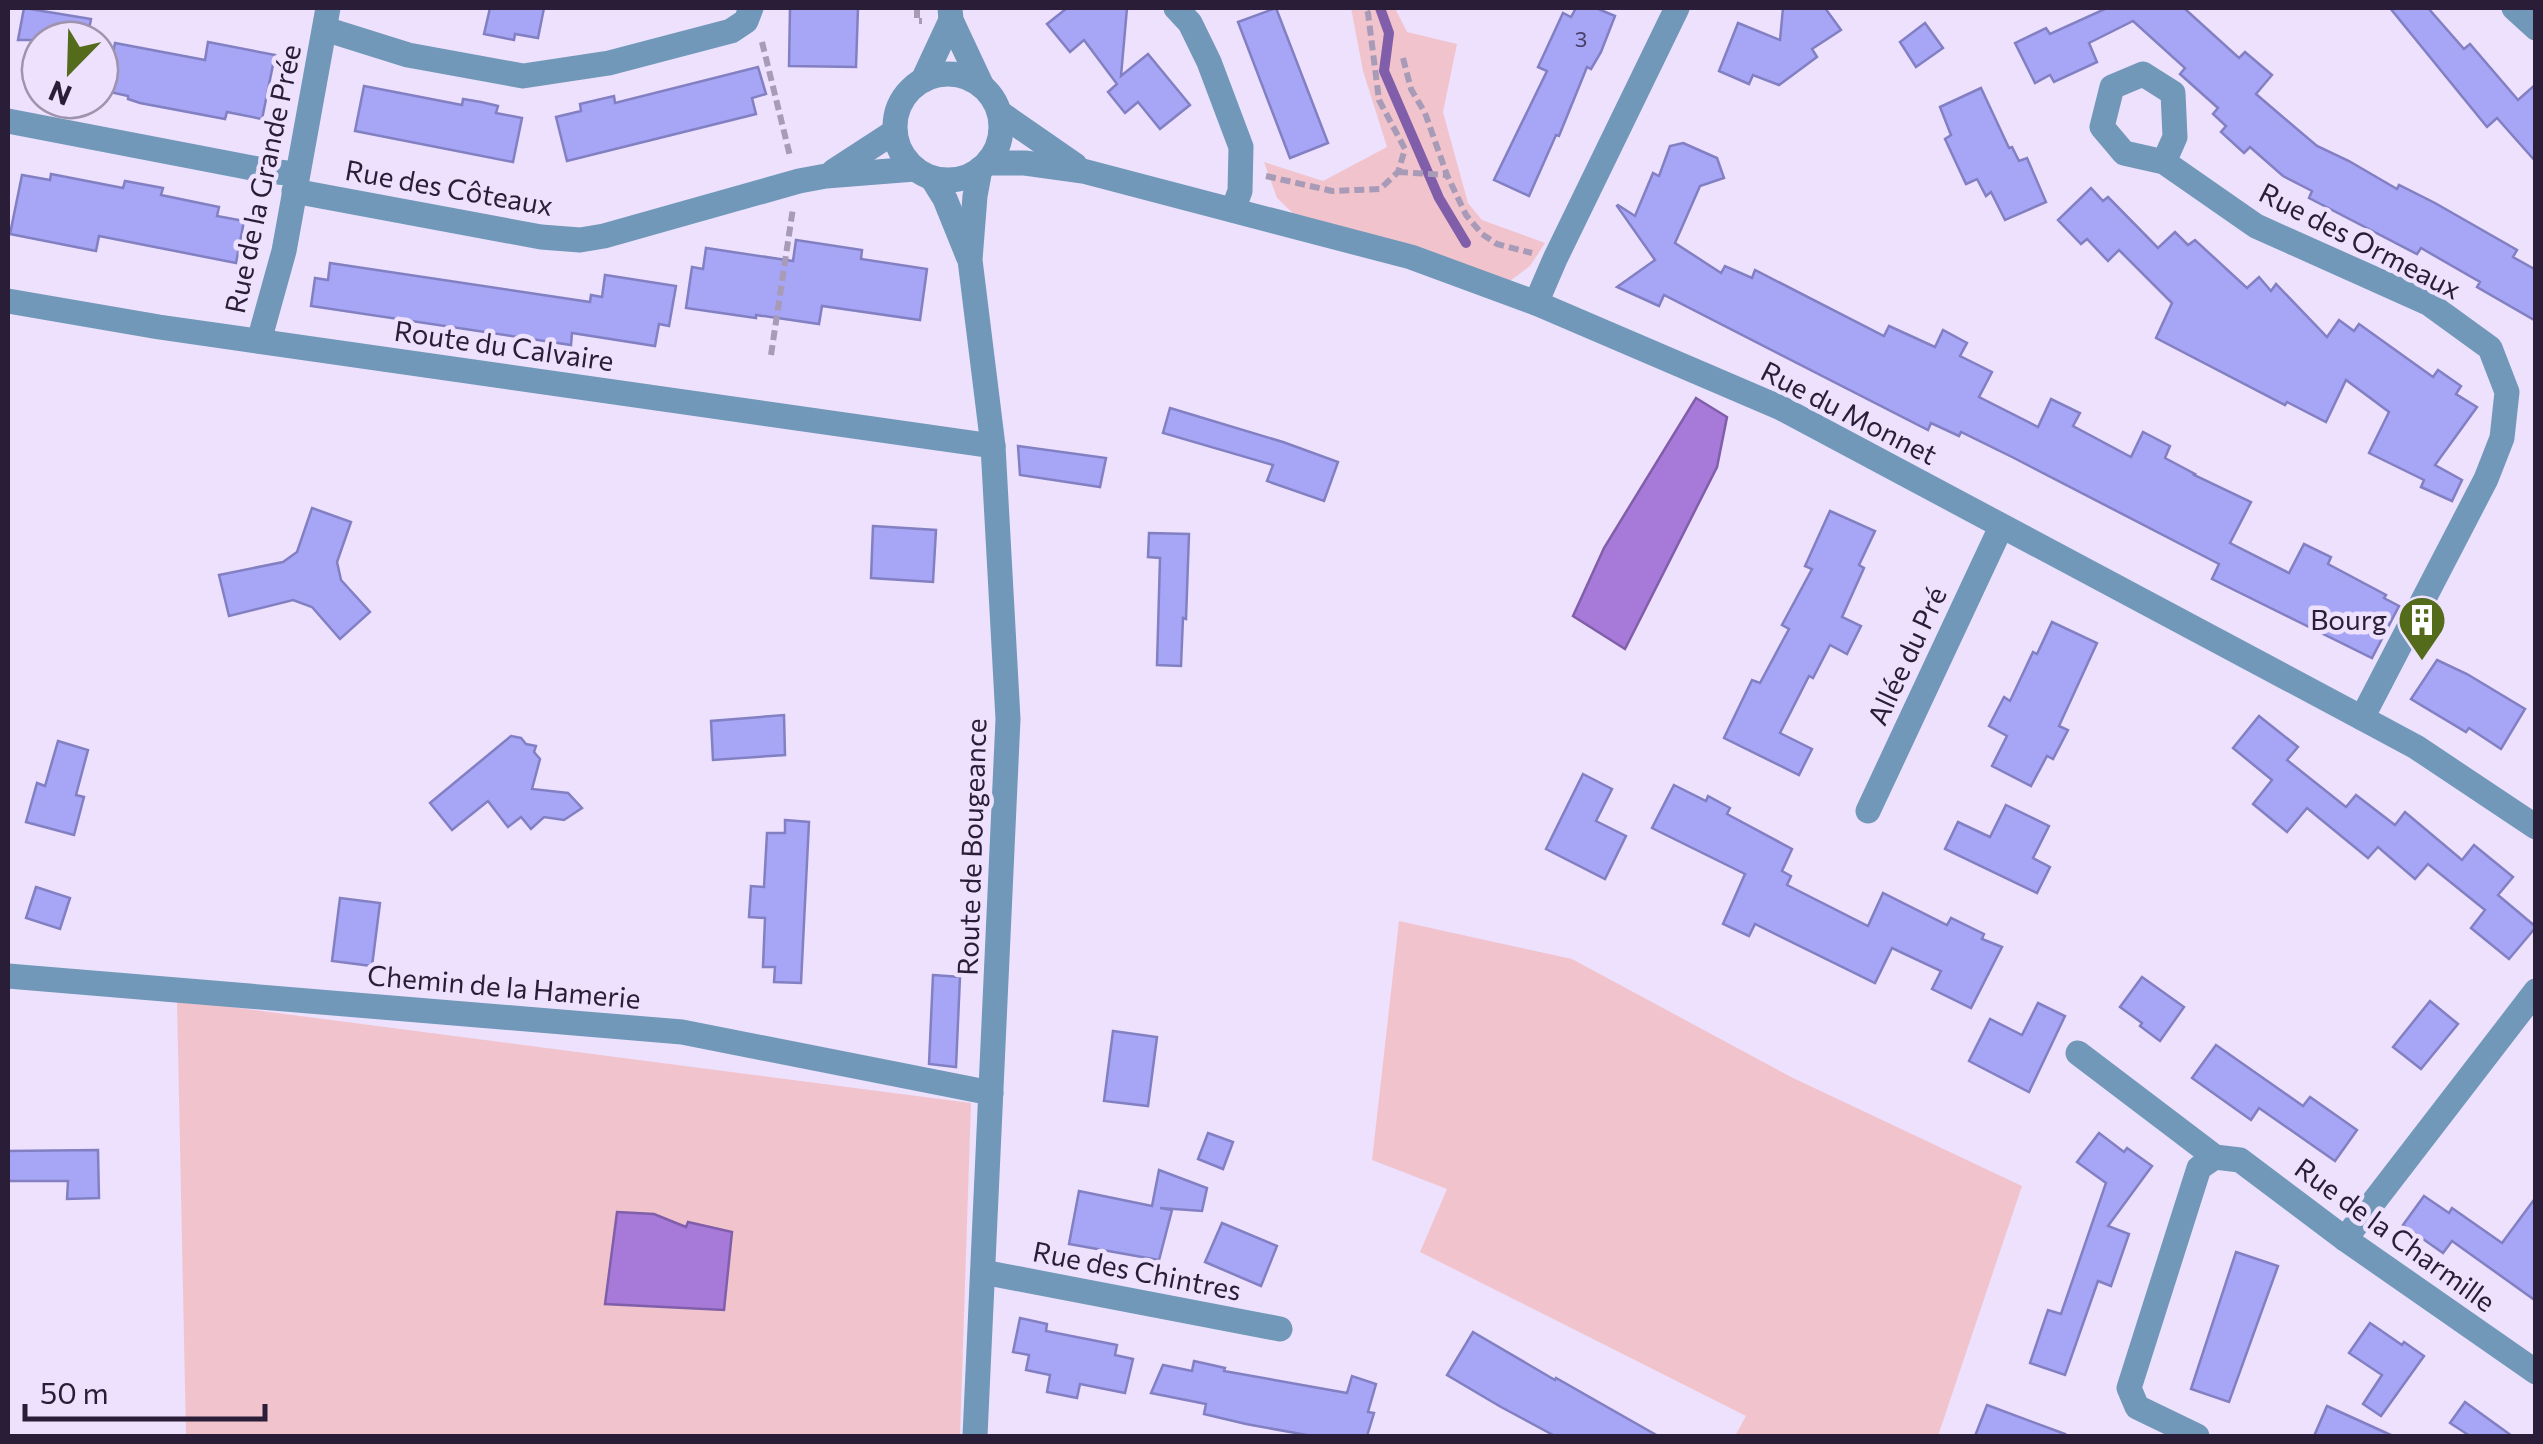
<svg xmlns="http://www.w3.org/2000/svg" width="2543" height="1444" font-family="Commissioner,sans-serif">
<style>
.green{fill:#f1c4cd}
.water{fill:#a77ada;stroke:#815ea9;stroke-width:2.5}
.lines{fill:none;stroke-linecap:round;stroke-linejoin:round}
.stream{stroke:#815ea9;stroke-width:10}
.building{fill:#a7a5f6;stroke:#8280c2;stroke-width:2.5}
.path{stroke:#a79bb7;stroke-width:6;stroke-dasharray:10 5;stroke-linecap:butt}
.minor{stroke:#7198b9;stroke-width:25}
.labels{text-anchor:middle;stroke-width:9;stroke-linejoin:round;paint-order:stroke}
.number-label{font-size:22px;fill:#483f67}
.street-label{font-size:28px;fill:#291d37;stroke:#ede1fd}
.poi-label{font-size:28px;fill:#291d37;stroke:#ede1fd;text-anchor:end}
</style>
<rect width="100%" height="100%" fill="#ede1fd"/>
<g class="green">
<path d="M1351,8H1395L1407,32L1457,44L1443,112L1468,203L1482,220L1545,243L1530,266L1510,281L1298,218L1277,198L1264,162L1323,181L1387,147L1363,71Z"/>
<path d="M1399,921L1572,959L1791,1077L2022,1186L1938,1436H1735L1746,1416L1420,1252L1447,1189L1372,1160Z"/>
<path d="M177,1000L971,1103L960,1436H186Z"/>
</g>
<g class="water">
<path d="M1696,398L1727,417L1717,467L1625,649L1573,616L1604,548Z"/>
<path d="M617,1212L654,1214L686,1227L688,1222L732,1232L724,1310L605,1304Z"/>
</g>
<g class="lines">
<path class="stream" d="M1380,8L1389,33L1384,71L1439,198L1466,243"/>
</g>
<g class="building">
<path d="M24,8L91,19L87,40H18Z"/>
<path d="M490,8H544L538,38L515,34L514,40L484,34Z"/>
<path d="M790,8H858L856,67L789,66Z"/>
<path d="M1067,8H1127L1121,76L1148,54L1190,105L1160,129L1138,102L1125,113L1108,92L1117,84L1084,40L1070,52L1047,24Z"/>
<path d="M1276,8L1328,143L1290,158L1238,22Z"/>
<path d="M1576,8H1596L1615,16L1601,52L1591,69L1587,67L1559,136L1556,135L1529,196L1494,180L1547,71L1538,67L1563,13L1571,17Z"/>
<path d="M1783,8H1825L1841,30L1812,49L1817,57L1779,85L1753,75L1749,84L1719,71L1738,23L1780,40Z"/>
<path d="M2107,8H2184L2239,58L2245,52L2272,75L2256,94L2317,146L2349,161L2397,189L2399,185L2435,203L2517,250L2513,257L2536,270V321L2477,287L2480,282L2421,248L2417,254L2309,198L2312,191L2283,176L2250,147L2244,153L2221,132L2226,126L2213,114L2218,108L2180,74L2185,68L2133,21L2089,43L2097,62L2054,82L2050,75L2035,83L2015,43L2046,28L2050,34Z"/>
<path d="M2390,8H2428L2464,49L2470,44L2518,100L2536,84V162L2497,118L2487,127Z"/>
<path d="M1925,23L1943,48L1916,67L1900,42Z"/>
<path d="M208,42L275,55L262,119L227,112L225,119L140,103L128,99V96L106,91L115,43L205,60Z"/>
<path d="M758,67L766,94L752,98L756,114L567,161L556,117L581,111L580,104L614,96L615,103Z"/>
<path d="M364,86L462,105L463,99L481,102L498,106L496,113L522,118L513,162L355,131Z"/>
<path d="M1981,88L2009,148L2012,147L2019,161L2027,158L2046,202L2005,220L1991,192L1986,196L1977,179L1966,184L1945,139L1951,135L1940,107Z"/>
<path d="M1683,143L1717,158L1724,178L1700,186L1675,243L1721,273L1725,266L1752,278L1755,270L1884,336L1889,326L1935,347L1943,330L1967,343L1960,356L1992,372L1979,397L2038,427L2051,399L2080,413L2073,426L2131,457L2143,432L2170,446L2165,458L2195,474L2194,475L2251,502L2230,543L2289,573L2304,544L2331,557L2328,564L2386,595L2384,598L2399,606L2372,658L2212,579L2219,564L2014,458L1961,432L1959,436L1931,423L1928,430L1664,295L1659,306L1617,287L1655,260L1617,206L1618,205L1635,216L1653,173L1659,176L1670,146Z"/>
<path d="M51,174L123,188L125,181L163,188L161,195L219,207L217,216L244,221L236,263L99,236L96,251L10,234L22,175L50,180Z"/>
<path d="M2091,188L2103,201L2108,197L2158,248L2175,232L2188,245L2195,240L2247,288L2259,277L2271,291L2276,284L2327,337L2339,320L2354,331L2359,324L2433,377L2438,370L2461,386L2456,394L2477,407L2435,465L2462,480L2452,501L2421,487L2424,480L2369,453L2389,412L2346,380L2326,422L2287,402L2285,405L2156,338L2172,303L2119,250L2108,261L2087,239L2081,244L2058,220Z"/>
<path d="M796,240L862,250L861,259L927,269L920,320L822,306L819,324L756,315V318L686,308L692,267L703,269L706,248L793,261Z"/>
<path d="M330,263L590,302L591,295L602,297L605,275L676,286L669,326L659,324L655,346L572,333L571,345L311,306L315,278L328,280Z"/>
<path d="M1170,408L1283,442L1338,462L1324,501L1267,481L1273,465L1163,433Z"/>
<path d="M1018,446L1106,458L1100,487L1020,475Z"/>
<path d="M312,508L351,522L337,562L341,580L370,612L340,639L312,607L293,600L229,616L219,575L283,562L297,552Z"/>
<path d="M1830,511L1875,531L1859,565L1864,568L1842,617L1861,626L1847,654L1830,645L1813,678L1809,676L1780,733L1812,749L1799,775L1724,738L1752,680L1760,683L1789,629L1782,625L1812,569L1805,566Z"/>
<path d="M873,526L936,530L933,582L871,578Z"/>
<path d="M1149,533L1189,534L1186,619L1183,618L1181,666L1157,665L1160,558L1148,557Z"/>
<path d="M2052,622L2097,643L2059,726L2068,730L2053,759L2047,756L2031,786L1992,766L2007,736L1989,726L2004,697L2010,701L2033,652L2037,654Z"/>
<path d="M2437,660L2467,674L2525,709L2501,749L2469,728L2466,732L2411,699Z"/>
<path d="M784,715L785,755L713,760L711,721Z"/>
<path d="M2259,716L2298,747L2287,760L2346,807L2356,795L2395,825L2405,812L2462,860L2474,845L2513,877L2498,895L2536,927L2509,959L2471,928L2485,910L2428,864L2415,879L2378,847L2368,858L2307,808L2287,832L2253,804L2272,780L2233,748Z"/>
<path d="M511,736L521,738L526,744L536,746L534,752L540,759L532,789L568,793L582,808L564,820L544,817L531,829L521,817L508,827L488,801L452,830L430,803Z"/>
<path d="M58,741L88,750L76,795L84,797L74,835L26,822L37,783L45,786Z"/>
<path d="M1583,774L1612,789L1596,821L1626,836L1605,879L1546,849Z"/>
<path d="M1674,785L1706,801L1708,796L1730,808L1727,814L1792,849L1782,871L1791,876L1787,885L1868,926L1883,893L1947,925L1951,918L1984,934L1982,939L2002,947L1971,1008L1932,989L1941,971L1892,948L1875,983L1755,924L1749,936L1723,924L1745,874L1652,828Z"/>
<path d="M2006,805L2049,826L2033,858L2050,867L2037,893L1945,849L1958,822L1990,837Z"/>
<path d="M785,820L809,822L801,983L774,982L775,967H763L765,918L749,917L751,886L764,887L767,833H785Z"/>
<path d="M36,887L70,898L60,929L26,918Z"/>
<path d="M340,898L380,903L372,966L332,961Z"/>
<path d="M933,975L960,977L956,1067L929,1064Z"/>
<path d="M2142,977L2184,1007L2160,1041L2140,1026L2142,1023L2120,1007Z"/>
<path d="M2430,1001L2458,1024L2421,1069L2393,1047Z"/>
<path d="M2038,1003L2065,1016L2029,1092L1969,1061L1990,1019L2022,1035Z"/>
<path d="M1113,1031L1157,1037L1148,1106L1104,1101Z"/>
<path d="M2216,1045L2303,1106L2310,1097L2357,1130L2335,1161L2259,1108L2251,1120L2192,1078Z"/>
<path d="M1208,1133L1233,1142L1223,1169L1198,1159Z"/>
<path d="M2099,1133L2124,1152L2127,1148L2152,1166L2108,1226L2129,1234L2111,1286L2098,1281L2065,1375L2030,1363L2048,1310L2061,1314L2106,1183L2077,1162Z"/>
<path d="M98,1150L99,1198L67,1199L68,1181H8V1151Z"/>
<path d="M1159,1170L1207,1188L1202,1211L1160,1208L1172,1210L1159,1260L1069,1244L1079,1191L1152,1206Z"/>
<path d="M2424,1196L2449,1213L2452,1208L2502,1243L2536,1197V1301L2452,1241L2443,1253L2403,1225Z"/>
<path d="M1222,1223L1277,1246L1261,1286L1205,1262Z"/>
<path d="M2236,1252L2278,1266L2229,1402L2191,1389Z"/>
<path d="M1020,1318L1047,1324L1046,1331L1117,1345L1115,1355L1133,1359L1125,1393L1080,1384L1077,1398L1047,1392L1050,1375L1026,1370L1029,1355L1013,1352Z"/>
<path d="M2370,1323L2402,1345L2404,1342L2424,1356L2381,1416L2363,1404L2382,1375L2349,1353Z"/>
<path d="M1473,1332L1555,1380L1556,1378L1658,1436H1555L1501,1407L1447,1375Z"/>
<path d="M1194,1361L1225,1368L1224,1371L1347,1393L1352,1376L1376,1384L1368,1412L1374,1413L1367,1436H1312L1246,1424L1204,1414L1206,1404L1151,1393L1163,1365L1192,1371Z"/>
<path d="M2465,1402L2512,1436H2470L2450,1423Z"/>
<path d="M1987,1405L2065,1434L2064,1436H1975Z"/>
<path d="M2327,1406L2393,1436H2314Z"/>
</g>
<g class="lines">
<g class="path">
<path d="M917,8V21H922"/>
<path d="M762,42L790,156"/>
<path d="M1403,58L1411,89L1425,113L1447,175L1466,215L1482,234L1497,244L1532,253"/>
<path d="M1398,172L1446,175"/>
<path d="M1266,176L1332,191L1380,189L1398,172L1405,149L1379,100L1368,13L1365,8"/>
<path d="M771,355L793,208"/>
</g>
<g class="minor">
<path d="M950,8L951,20L981,84"/>
<path d="M1176,8L1190,23L1209,62L1241,147L1240,191L1233,210"/>
<path d="M2514,8L2536,28"/>
<path d="M325,29L408,55L523,76L609,63L731,31L746,21L751,8"/>
<circle cx="948" cy="127" r="53"/>
<path d="M923,80L951,20"/>
<path d="M1000,113L1075,165"/>
<path d="M8,121L268,171L297,174"/>
<path d="M2164,162L2175,137L2173,93L2143,74L2112,87L2102,127L2124,153L2164,162L2256,226L2428,303L2490,348L2507,392L2502,438L2486,479L2362,718"/>
<path d="M988,163H1025L1083,171L1411,257L1536,303L1781,408L2362,718L2416,747L2536,827"/>
<path d="M834,171L894,132"/>
<path d="M932,178L945,199L968,256"/>
<path d="M294,191L541,237L580,240L604,236L799,181L826,176L915,169"/>
<path d="M8,301L159,327L993,446"/>
<path d="M1536,303L1555,259L1677,8"/>
<path d="M259,341L284,251L328,8"/>
<path d="M1868,811L2001,527"/>
<path d="M8,976L682,1032L991,1093"/>
<path d="M2078,1053L2215,1157L2240,1160L2345,1239L2536,1372"/>
<path d="M2345,1239L2536,991"/>
<path d="M983,1272L1280,1329"/>
<path d="M975,1436L1008,719L993,446L970,260L975,196L980,169"/>
<path d="M2197,1436L2137,1407L2129,1388L2199,1168L2215,1157"/>
</g>
</g>
<defs>
<g id="building-pin" transform="scale(2.5)"><path d="M0 17L-7.5 6A9.5 9.5 0 1 1 7.5 6Z" fill="#536b1b" stroke="#ede1fd"/><path d="M-4-6H4V6H1V3H-1V6H-4ZM-2.5-4.3h1.7v1.8h-1.7ZM.8-4.3h1.7v1.8H.8ZM-2.5-1h1.7V.8h-1.7ZM.8-1h1.7V.8H.8Z" fill="#fff"/></g>
</defs>
<g fill-rule="evenodd">
<use href="#building-pin" x="2422" y="620"/>
</g>
<g class="labels">
<g class="number-label">
<text x="1581" y="47">3</text>
</g>
<g class="street-label">
<text transform="translate(263 179) rotate(-78)" y="10">Rue de la Grande Prée</text>
<text transform="translate(449 188) rotate(10)" y="10">Rue des Côteaux</text>
<text transform="translate(2360 241) rotate(27)" y="10">Rue des Ormeaux</text>
<text transform="translate(504 346) rotate(8)" y="10">Route du Calvaire</text>
<text transform="translate(1849 413) rotate(27)" y="10">Rue du Monnet</text>
<text transform="translate(1907 656) rotate(-65)" y="10">Allée du Pré</text>
<text transform="translate(972 847) rotate(-88)" y="10">Route de Bougeance</text>
<text transform="translate(504 987) rotate(5)" y="10">Chemin de la Hamerie</text>
<text transform="translate(2395 1235) rotate(36)" y="10">Rue de la Charmille</text>
<text transform="translate(1137 1271) rotate(11)" y="10">Rue des Chintres</text>
</g>
<g class="poi-label">
<text x="2387" y="630">Bourg</text>
</g>
</g>
<rect width="2543" height="1444" fill="none" stroke="#291d37" stroke-width="20"/>
<g transform="translate(70 70) rotate(203)"><circle r="48" fill="#ede1fd" stroke="#9f93ae" stroke-width="2.5"/>
<path d="M0-8L18 38L0 25L-18 38Z" fill="#536b1b"/>
<text y="-15" font-size="28" font-weight="bold" text-anchor="middle" fill="#291d37">N</text>
</g>
<path d="M25 1404v15h240v-15" fill="none" stroke="#291d37" stroke-width="5"/>
<text x="40" y="1404" font-size="30" fill="#291d37" stroke="#ede1fd" stroke-width="8" paint-order="stroke">50 m</text>
</svg>
